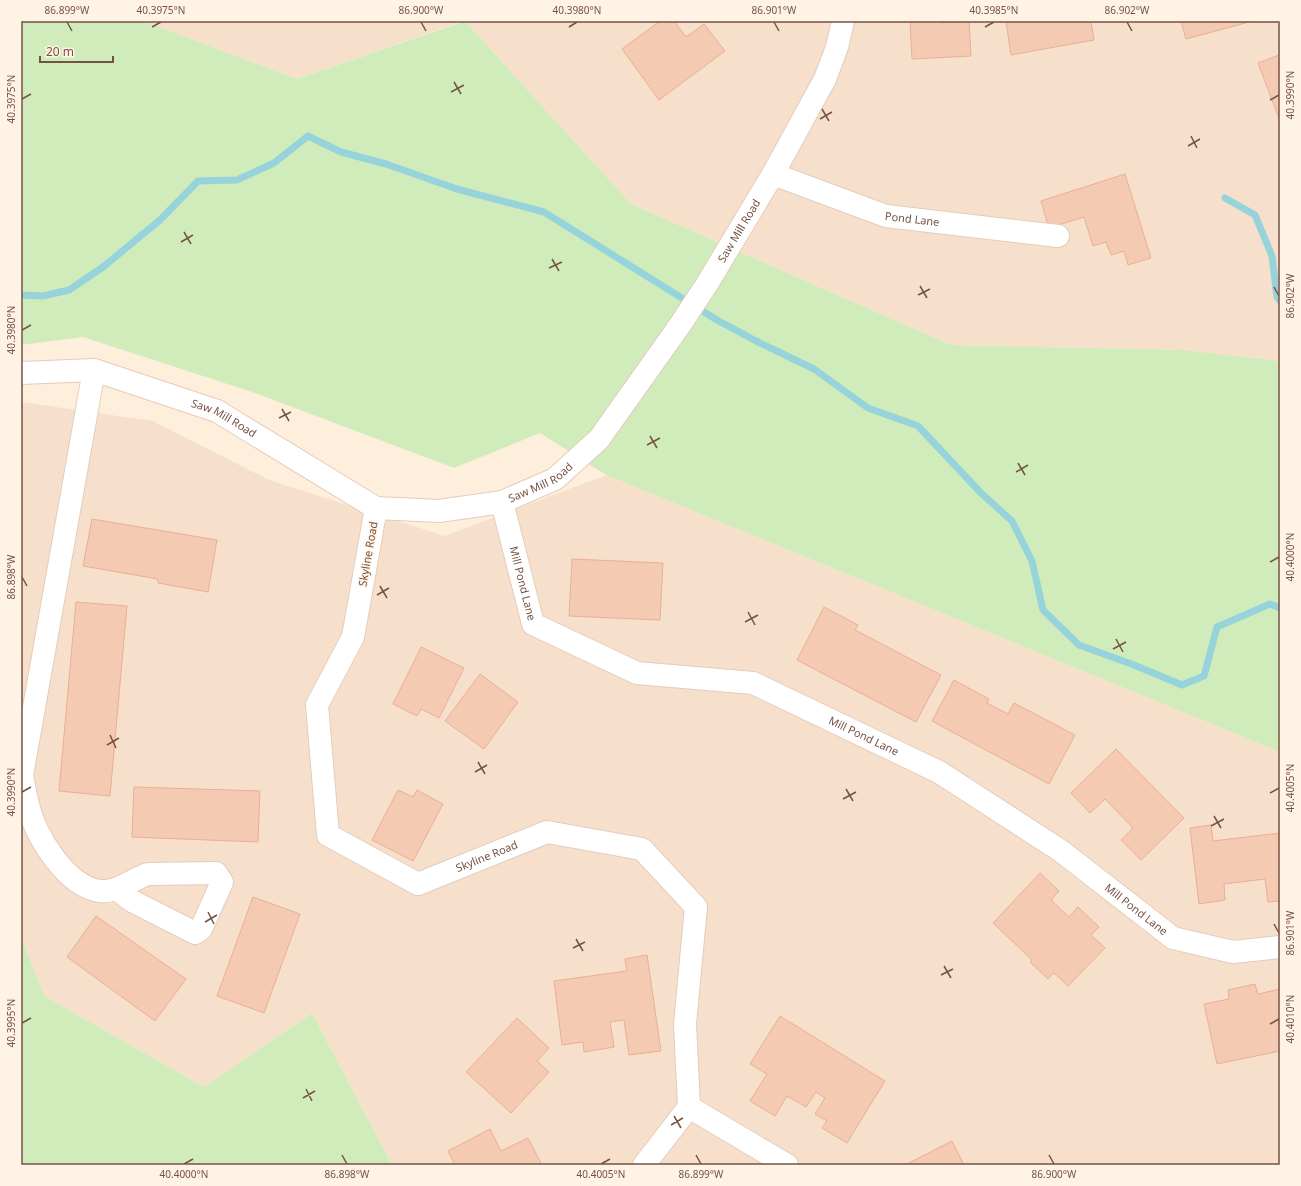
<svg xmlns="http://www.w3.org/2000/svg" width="1301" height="1186" font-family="'Noto Sans',sans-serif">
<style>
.residential{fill:#f6e0cb}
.green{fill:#d1ecbb}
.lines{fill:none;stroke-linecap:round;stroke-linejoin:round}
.stream{stroke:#96d3da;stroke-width:7}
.building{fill:#f5cab3;stroke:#e9af92}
.minor-casing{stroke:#e4ccbc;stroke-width:24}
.minor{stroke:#fff;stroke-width:22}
.ticks{fill:none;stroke:#755344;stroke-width:1.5}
.labels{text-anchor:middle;stroke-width:3;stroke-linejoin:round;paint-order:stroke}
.street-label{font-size:11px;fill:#755344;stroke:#fff3e5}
.neatline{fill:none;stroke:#755344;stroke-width:1.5}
.ticks-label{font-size:10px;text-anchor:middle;fill:#755344}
</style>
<rect width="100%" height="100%" fill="#feefdd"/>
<g class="residential">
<path d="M144,21H463L297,79Z"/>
<path d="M465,21H1280V361L1184,350L951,345L631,204Z"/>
<path d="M21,402L153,421L269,480L445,536L606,475L1280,752V1165H392L312,1013L204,1087L44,996L21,937Z"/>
</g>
<g class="green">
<path d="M21,21H144L297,79L465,21L631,204L951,345L1184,350L1280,361V752L606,475L540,433L454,468L255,393L83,337L21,345Z"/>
<path d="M21,937L44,996L204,1087L312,1013L392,1165H21Z"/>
</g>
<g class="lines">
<g class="stream">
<path d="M1225,198L1255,215L1272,256L1277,297L1280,301"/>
<path d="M21,295L43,296L69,290L103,267L160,220L198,181L237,180L274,163L308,136L341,152L386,164L457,189L544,212L717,320L756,341L814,369L868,408L918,426L982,494L1012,521L1032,561L1043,610L1079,645L1134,665L1182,685L1204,676L1217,627L1270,604L1280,608"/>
</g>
</g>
<g class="building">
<path d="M660,21H674L686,37L704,24L725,51L659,100L622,49Z"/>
<path d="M910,21H940L941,23L969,21L971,56L912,59Z"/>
<path d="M1006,21H1091L1094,40L1011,55Z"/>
<path d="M1181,21H1249V22L1186,39Z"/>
<path d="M1279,55L1280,58V121L1258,63Z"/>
<path d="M1125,174L1151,258L1128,265L1124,251L1111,255L1106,242L1093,246L1084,217L1049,228L1041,201Z"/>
<path d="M92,519L217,540L208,592L158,583V579L83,566Z"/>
<path d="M572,559L663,563L660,620L569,616Z"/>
<path d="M76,602L127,606L110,796L59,791Z"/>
<path d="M824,607L858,625L855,630L941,675L916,722L797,660Z"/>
<path d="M421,647L464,668L439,718L421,709L417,716L393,704Z"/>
<path d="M480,674L518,702L484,749L445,721Z"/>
<path d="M954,680L989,699L987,703L1008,714L1014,703L1075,735L1049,784L932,721Z"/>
<path d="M1116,749L1184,818L1141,860L1121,840L1133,828L1105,799L1090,813L1071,793Z"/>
<path d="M134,787L260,791L258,842L132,837Z"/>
<path d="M398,790L413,797L417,790L443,804L413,861L372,840Z"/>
<path d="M1211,825L1213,841L1280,833V901L1268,902L1265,879L1224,884L1225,900L1199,904L1190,828Z"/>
<path d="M1040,873L1059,891L1051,900L1069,917L1078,907L1099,927L1091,935L1105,948L1068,986L1054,973L1048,979L1030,962L1032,960L993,923Z"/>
<path d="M253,897L300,914L264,1013L217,996Z"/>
<path d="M96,916L186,979L155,1021L67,957Z"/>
<path d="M647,955L661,1051L629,1055L624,1020L610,1022L614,1047L584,1052L583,1042L562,1045L554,981L627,971L625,959Z"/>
<path d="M1255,984L1258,994L1280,989V1051L1217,1064L1204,1004L1229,999L1228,990Z"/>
<path d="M780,1016L885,1081L847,1143L822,1128L827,1121L815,1114L825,1098L816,1092L806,1107L787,1096L775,1116L750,1101L767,1074L750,1064Z"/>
<path d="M517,1018L549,1048L537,1061L549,1072L511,1113L466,1072Z"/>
<path d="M490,1129L501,1151L528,1138L542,1165H455L448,1151Z"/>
<path d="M952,1141L964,1165H905Z"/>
</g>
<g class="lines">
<g class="minor-casing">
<g id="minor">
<path id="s1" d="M773,174L886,216L1058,236"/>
<path d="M94,370L22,775C24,786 26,798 29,808C36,837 67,887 100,891C117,893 132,879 148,874L216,873L222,882L201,929L195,933L132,901L116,889"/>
<path id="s2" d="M21,373L94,370L217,411L376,508L439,511L502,502L555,479L599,439L680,325L707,284L773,174L825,79L837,47L843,21"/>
<path id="s3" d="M502,502L533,624L637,673L753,683L939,772L1061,851L1173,938L1233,952L1280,947"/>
<path id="s4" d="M376,508L353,637L317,705L328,835L418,884L547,832L642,849L696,907L685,1024L689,1107L644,1165"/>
<path d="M689,1107L787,1165"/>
</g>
</g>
<use href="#minor" class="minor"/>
</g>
<path class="ticks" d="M67,22L72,31M421,22L426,31M774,22L779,31M1127,22L1132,31M152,27L161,22M569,27L577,22M985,27L994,22M454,82L461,94M451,92L464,85M22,99L31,94M1270,100L1279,95M822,109L829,121M820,119L832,112M1191,136L1197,148M1188,146L1200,139M184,232L191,244M181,242L193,235M552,259L559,271M549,268L562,262M920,286L927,298M1274,287L1279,296M918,295L930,289M22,330L31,325M282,409L289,421M279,418L291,412M650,436L657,448M647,445L660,438M1018,463L1025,475M1016,472L1028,465M1270,562L1279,557M22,577L27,586M380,586L387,598M377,595L389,588M748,612L755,625M745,622L758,615M1116,639L1123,652M1113,649L1126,642M110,735L116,748M107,745L119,738M478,762L485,774M475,772L487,765M846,789L853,801M22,792L31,787M1270,793L1279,788M843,799L856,792M1214,816L1221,828M1211,826L1224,819M208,912L214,924M205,922L217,915M1274,924L1279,933M576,939L583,951M573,948L585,942M944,966L951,978M941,975L953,969M22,1023L31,1018M1270,1024L1279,1019M306,1089L312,1101M303,1098L315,1091M674,1116L681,1128M671,1125L683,1118M342,1155L347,1164M696,1155L701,1164M1049,1155L1054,1164M184,1164L193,1159M601,1164L610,1159"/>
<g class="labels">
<g class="street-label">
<text dy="4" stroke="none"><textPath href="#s1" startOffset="147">Pond Lane</textPath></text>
<text dy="4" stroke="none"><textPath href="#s2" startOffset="884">Saw Mill Road</textPath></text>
<text dy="4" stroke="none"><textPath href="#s2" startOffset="212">Saw Mill Road</textPath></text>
<text dy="4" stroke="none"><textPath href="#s2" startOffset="559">Saw Mill Road</textPath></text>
<text transform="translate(368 554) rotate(-80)" y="4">Skyline Road</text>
<text dy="4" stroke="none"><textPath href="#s3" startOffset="84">Mill Pond Lane</textPath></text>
<text dy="4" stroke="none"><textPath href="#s3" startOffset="480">Mill Pond Lane</textPath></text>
<text dy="4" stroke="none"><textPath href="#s4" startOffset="515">Skyline Road</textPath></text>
<text dy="4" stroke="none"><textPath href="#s3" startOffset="804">Mill Pond Lane</textPath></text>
</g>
</g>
<rect width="1301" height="1186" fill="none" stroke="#fff3e5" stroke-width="44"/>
<path d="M40 56v6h73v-6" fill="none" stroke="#755344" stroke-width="2"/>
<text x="46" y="56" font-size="12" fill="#755344" stroke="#fff3e5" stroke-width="3" paint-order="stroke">20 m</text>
<rect x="22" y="22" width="1257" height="1142" class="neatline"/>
<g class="ticks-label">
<text x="67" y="14">86.899°W</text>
<text x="161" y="14">40.3975°N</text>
<text x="421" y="14">86.900°W</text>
<text x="577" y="14">40.3980°N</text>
<text x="774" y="14">86.901°W</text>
<text x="994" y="14">40.3985°N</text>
<text x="1127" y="14">86.902°W</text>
<text transform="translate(1290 95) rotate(-90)" y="4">40.3990°N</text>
<text transform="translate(11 99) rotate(-90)" y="4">40.3975°N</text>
<text transform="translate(1290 296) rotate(-90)" y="4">86.902°W</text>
<text transform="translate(11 330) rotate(-90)" y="4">40.3980°N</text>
<text transform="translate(1290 557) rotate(-90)" y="4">40.4000°N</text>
<text transform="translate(11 577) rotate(-90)" y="4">86.898°W</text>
<text transform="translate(1290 788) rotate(-90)" y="4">40.4005°N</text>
<text transform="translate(11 792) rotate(-90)" y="4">40.3990°N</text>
<text transform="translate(1290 933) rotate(-90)" y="4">86.901°W</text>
<text transform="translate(1290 1019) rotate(-90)" y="4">40.4010°N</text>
<text transform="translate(11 1023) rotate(-90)" y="4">40.3995°N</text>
<text x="184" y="1178">40.4000°N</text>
<text x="347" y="1178">86.898°W</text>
<text x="601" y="1178">40.4005°N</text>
<text x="701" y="1178">86.899°W</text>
<text x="1054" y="1178">86.900°W</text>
</g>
</svg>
